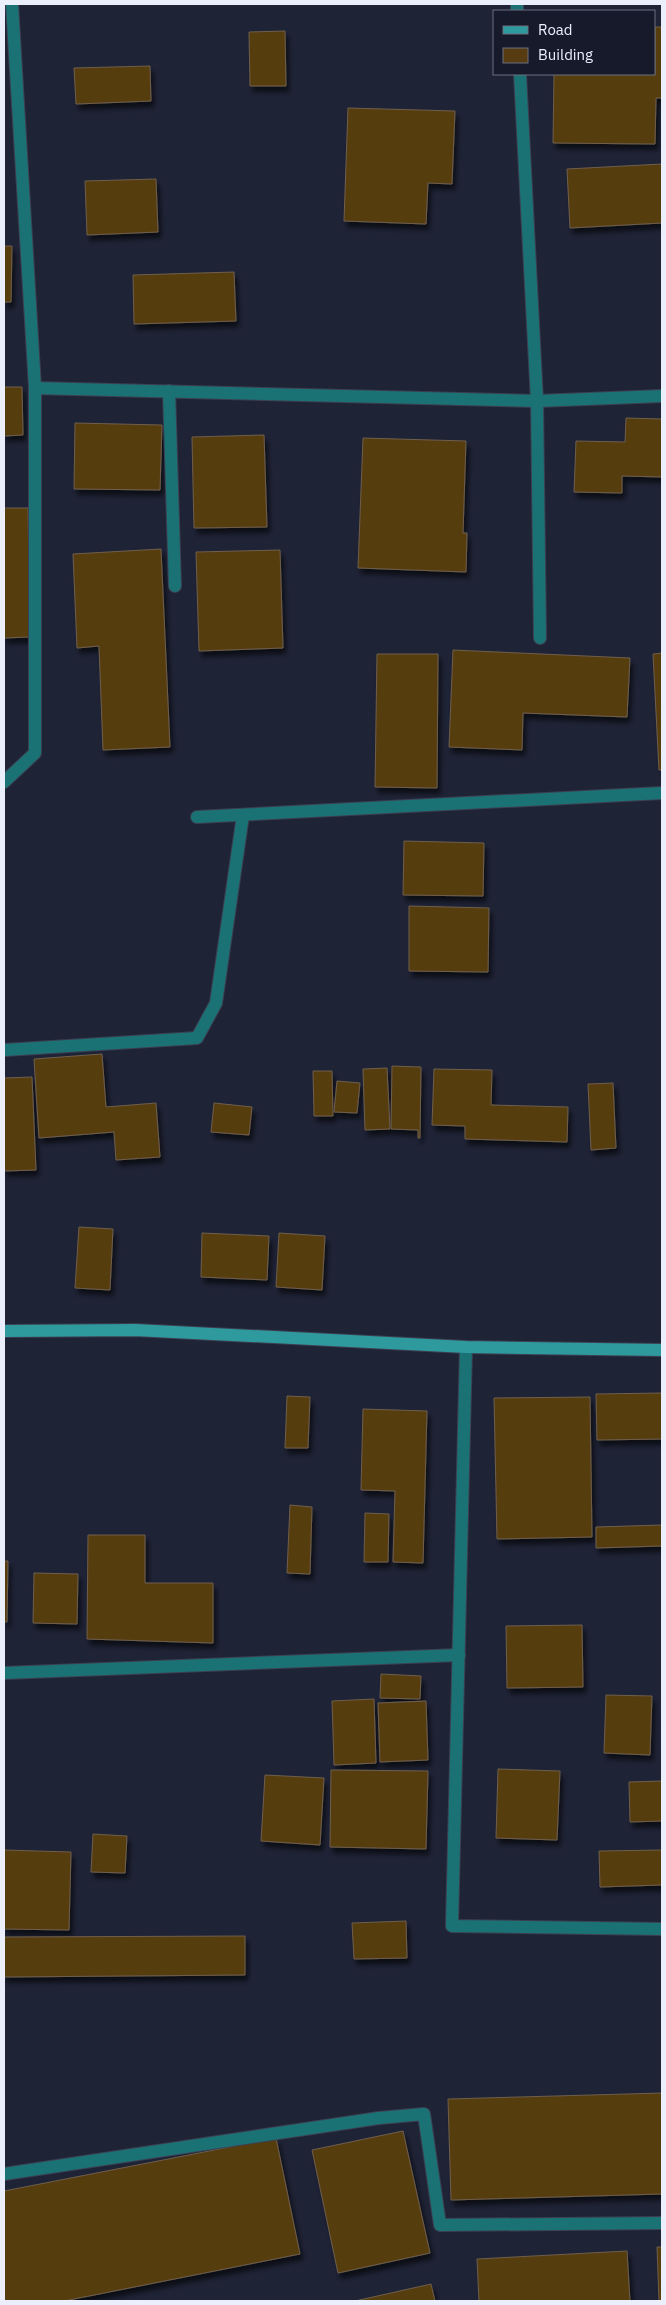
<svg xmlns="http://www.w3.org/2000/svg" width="666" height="2305" font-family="'IBM Plex Sans',sans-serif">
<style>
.building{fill:#573c11;stroke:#6e5f4c;filter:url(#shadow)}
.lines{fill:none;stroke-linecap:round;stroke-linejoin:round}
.street-casing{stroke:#3c4052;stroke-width:14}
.secondary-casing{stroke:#3c4052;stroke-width:14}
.street{stroke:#1b7275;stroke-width:12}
.secondary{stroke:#2e9a9e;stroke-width:12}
</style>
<defs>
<filter id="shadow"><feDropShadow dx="3" dy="5.5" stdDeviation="2.5" flood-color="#0009"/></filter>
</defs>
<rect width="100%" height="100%" fill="#1f2336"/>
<g class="building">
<path d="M655,27H662V98H656L655,144L553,143L554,74H655Z"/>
<path d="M285,31L286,86H250L249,32Z"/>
<path d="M150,66L151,101L76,104L74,68Z"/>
<path d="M348,108L455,111L452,184L428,183L426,224L344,221Z"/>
<path d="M662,164V223L570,228L567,169Z"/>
<path d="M156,179L158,232L87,235L85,181Z"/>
<path d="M4,246H12L11,302H4Z"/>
<path d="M234,272L236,321L134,324L133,275Z"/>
<path d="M4,387H22L23,435L4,436Z"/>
<path d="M626,418L662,419V477L622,476V493L574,492L576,441L625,442Z"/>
<path d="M75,423L162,425L160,490L74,489Z"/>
<path d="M264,435L267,527L194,528L192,437Z"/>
<path d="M363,438L466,441L463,533H467L466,572L358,568Z"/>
<path d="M4,508H28L30,637L4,638Z"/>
<path d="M161,549L170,747L103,750L99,646L77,648L73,554Z"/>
<path d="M280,550L283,648L199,651L196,552Z"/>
<path d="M453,650L630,658L627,717L523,713L522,750L449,747Z"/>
<path d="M662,653V770H659L653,654Z"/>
<path d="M377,654H438L437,788L375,787Z"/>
<path d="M404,841L484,843L483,896L403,895Z"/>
<path d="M409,906L489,908L488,972L409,971Z"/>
<path d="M102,1054L106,1107L156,1103L160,1157L116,1160L114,1132L39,1138L34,1059Z"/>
<path d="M392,1066L421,1067L420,1138H418V1130L391,1129Z"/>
<path d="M387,1068L390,1129L365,1130L363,1069Z"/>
<path d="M434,1069L492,1070L491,1105L568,1107L567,1142L465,1139V1126L432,1125Z"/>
<path d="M313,1071H332L333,1116H314Z"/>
<path d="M32,1077L36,1170L4,1171V1078Z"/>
<path d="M337,1081L360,1083L357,1113L334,1112Z"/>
<path d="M613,1083L616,1148L591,1150L588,1084Z"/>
<path d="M214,1103L252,1107L249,1135L211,1132Z"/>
<path d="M79,1227L113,1229L110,1290L75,1288Z"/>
<path d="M202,1233L269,1236L267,1280L201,1277Z"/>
<path d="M279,1233L325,1236L322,1290L276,1287Z"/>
<path d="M662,1393V1439L597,1440L596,1394Z"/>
<path d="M287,1396L310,1397L308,1448H285Z"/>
<path d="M590,1397L592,1537L497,1539L494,1398Z"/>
<path d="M363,1409L427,1411L423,1563L393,1562L395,1491L361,1490Z"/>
<path d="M290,1505L312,1507L310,1574L287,1573Z"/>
<path d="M365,1513L389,1514L388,1562H364Z"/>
<path d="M662,1525V1546L596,1548V1527Z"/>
<path d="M88,1535H145V1583H213V1643L87,1639Z"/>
<path d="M4,1561H8L7,1622H4Z"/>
<path d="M34,1573L78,1574L77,1624L33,1623Z"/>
<path d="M582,1625L583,1687L507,1688L506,1626Z"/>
<path d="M381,1674L421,1676L420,1699L380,1698Z"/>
<path d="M606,1695L652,1696L650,1755L604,1753Z"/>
<path d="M374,1699L376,1763L334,1765L332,1701Z"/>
<path d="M426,1701L428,1760L380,1762L378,1703Z"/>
<path d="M498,1769L560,1771L557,1840L496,1838Z"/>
<path d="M331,1770L428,1771L426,1849L330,1847Z"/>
<path d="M265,1775L324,1778L320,1845L261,1841Z"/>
<path d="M662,1781V1821L630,1822L629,1782Z"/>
<path d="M93,1834L127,1836L125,1873L91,1872Z"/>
<path d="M4,1850L71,1852L69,1930L4,1929Z"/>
<path d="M662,1850V1885L600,1887L599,1851Z"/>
<path d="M406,1921L407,1958L354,1959L352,1923Z"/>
<path d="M245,1936V1975L4,1977V1937Z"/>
<path d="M662,2093V2194L451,2200L448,2099Z"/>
<path d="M403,2131L430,2253L338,2273L312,2150Z"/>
<path d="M276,2138L300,2254L64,2301H4V2191Z"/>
<path d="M657,2247H662V2301H659Z"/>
<path d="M627,2251L630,2301H479L477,2259Z"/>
<path d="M431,2284L435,2301H355Z"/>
</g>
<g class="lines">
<g class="street-casing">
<g id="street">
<path d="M12,4L35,388L537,401L662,396"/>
<path d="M517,4V11"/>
<path d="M520,74L537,401L540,638"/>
<path d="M169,391L175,586"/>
<path d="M4,782L35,753V388"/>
<path d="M197,817L662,793"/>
<path d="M4,1050L197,1038L216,1003L243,815"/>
<path d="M466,1347L452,1926L662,1929"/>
<path d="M4,1673L459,1655"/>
<path d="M4,2174L379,2118L424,2114L440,2225L662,2223"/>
</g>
</g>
<g class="secondary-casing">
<path id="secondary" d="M4,1331L135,1330L466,1347L662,1350"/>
</g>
<use href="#street" class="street"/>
<use href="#secondary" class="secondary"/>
</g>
<rect width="666" height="2305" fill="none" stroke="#ebeffc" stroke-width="10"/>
<rect x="493" y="10" width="162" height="65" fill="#161a2b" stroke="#6b6f7f"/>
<rect x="503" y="26" width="25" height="8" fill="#2e9a9e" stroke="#6b6f7f"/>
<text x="538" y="35" font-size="15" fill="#ebeffc">Road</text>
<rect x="503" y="48" width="25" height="15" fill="#573c11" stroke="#6b6f7f"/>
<text x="538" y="60" font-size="15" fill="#ebeffc">Building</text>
</svg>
